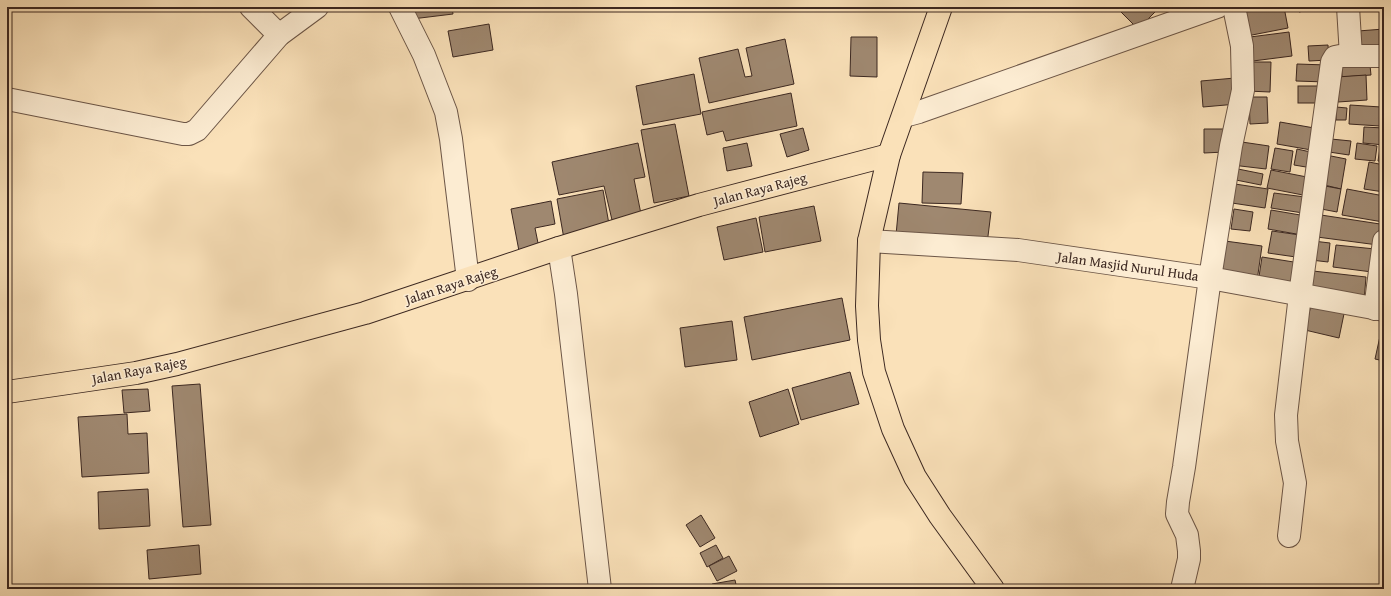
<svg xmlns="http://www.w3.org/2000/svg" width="1391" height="596" font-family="'Gentium Book Plus',serif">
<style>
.building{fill:#9f8870;stroke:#3c2821}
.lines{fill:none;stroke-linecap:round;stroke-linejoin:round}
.minor-casing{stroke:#6c5647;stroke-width:24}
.major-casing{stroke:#3c2821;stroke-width:24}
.minor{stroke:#fcecd2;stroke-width:22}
.major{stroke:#fae1b9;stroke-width:22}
.labels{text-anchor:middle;stroke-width:3;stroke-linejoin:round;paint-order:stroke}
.street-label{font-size:14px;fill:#3c2821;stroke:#fcecd2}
</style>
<rect width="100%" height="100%" fill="#fae1b9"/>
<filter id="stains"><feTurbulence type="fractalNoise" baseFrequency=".005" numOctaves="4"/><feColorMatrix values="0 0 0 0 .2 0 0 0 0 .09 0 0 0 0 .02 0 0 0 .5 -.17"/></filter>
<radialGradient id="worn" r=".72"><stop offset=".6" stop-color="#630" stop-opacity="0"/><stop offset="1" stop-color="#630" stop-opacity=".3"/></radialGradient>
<g class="building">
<path d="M411,7H452L453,14L412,19Z"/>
<path d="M1122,7H1160L1138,29L1119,10Z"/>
<path d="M1262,7H1284L1288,28L1247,36L1242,11Z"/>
<path d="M1298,7H1323L1299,12Z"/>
<path d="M489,24L493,50L453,57L448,31Z"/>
<path d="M1384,29V52L1359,53L1358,31Z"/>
<path d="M1289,32L1292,56L1253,61L1250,37Z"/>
<path d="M851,37H877V77L850,76Z"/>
<path d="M785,39L794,84L709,103L699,58L738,49L745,77L752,76L746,48Z"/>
<path d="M1328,45L1329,60L1309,61L1308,46Z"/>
<path d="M1369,56L1371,75L1342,77L1341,57Z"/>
<path d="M1248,62H1271L1270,92L1247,91Z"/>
<path d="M1297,64L1327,65L1326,82L1296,81Z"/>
<path d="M694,74L701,114L643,125L636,86Z"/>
<path d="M1366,75L1367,100L1338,102L1337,77Z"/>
<path d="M1235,78L1237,104L1203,107L1201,81Z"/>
<rect x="1298" y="86" width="28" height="17"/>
<path d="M791,93L797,126L726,141L723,131L707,135L702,112Z"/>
<path d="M1249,97H1267L1268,123L1250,124Z"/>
<path d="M1350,105L1381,107L1380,126L1349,124Z"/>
<path d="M1336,107L1347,108L1346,120H1336Z"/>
<path d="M1280,122L1320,129L1317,151L1277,144Z"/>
<path d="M675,124L689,196L654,203L641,130Z"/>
<path d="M1364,127L1384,128V145L1363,143Z"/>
<path d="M803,128L809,150L787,157L780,134Z"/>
<path d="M1204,129H1224L1225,152L1204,153Z"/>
<path d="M1331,139L1351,141L1349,155L1329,152Z"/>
<path d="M1235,141L1269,146L1266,169L1232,165Z"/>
<path d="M638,143L645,177L634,179L641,214L612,220L604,186L559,195L552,162Z"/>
<path d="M747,143L752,166L727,171L723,148Z"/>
<path d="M1357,143L1377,146L1375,161L1355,159Z"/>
<path d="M1275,148L1293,151L1290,172L1271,169Z"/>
<path d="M1380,148H1384V162L1378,161Z"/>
<path d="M1297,149L1315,153L1312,168L1294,165Z"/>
<path d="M1326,155L1346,159L1341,189L1320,184Z"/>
<path d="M1369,162L1384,165V192L1364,189Z"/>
<path d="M1233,168L1263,174L1261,185L1231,179Z"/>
<path d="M1271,170L1312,178L1308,196L1267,188Z"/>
<path d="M923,172L963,173L961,204L922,203Z"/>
<path d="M1235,184L1268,189L1265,208L1232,203Z"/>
<path d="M1320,185L1341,189L1337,212L1316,208Z"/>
<path d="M1347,189L1384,196L1383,222L1342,215Z"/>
<path d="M603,190L610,230L564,239L557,199Z"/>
<path d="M1274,193L1305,197L1303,213L1271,208Z"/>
<path d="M551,201L555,224L535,228L539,248L519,251L511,209Z"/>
<path d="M899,203L991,212L987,244L896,235Z"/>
<path d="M814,206L821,241L765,252L759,217Z"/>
<path d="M1234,209L1253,212L1250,231L1231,229Z"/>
<path d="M1271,210L1306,216L1302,235L1268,229Z"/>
<path d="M1321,215L1380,224L1378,245L1317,237Z"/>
<path d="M756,218L763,252L724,260L717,227Z"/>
<path d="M1272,231L1307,236L1303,258L1268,253Z"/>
<path d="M1225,241L1262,246L1257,281L1220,275Z"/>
<path d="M1313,241L1330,243L1328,262L1311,260Z"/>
<path d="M1336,245L1375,249L1372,272L1333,267Z"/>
<path d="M1262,257L1300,263L1296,289L1258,283Z"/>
<path d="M1313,271L1366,277L1364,301L1310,294Z"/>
<path d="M842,298L850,340L752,360L744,317Z"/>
<path d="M1312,301L1345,309L1339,338L1305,330Z"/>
<path d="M1384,318V361L1375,359Z"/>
<path d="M732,321L737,360L685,367L680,328Z"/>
<path d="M850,372L859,404L801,420L792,388Z"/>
<path d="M200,384L211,525L183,527L172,386Z"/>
<path d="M148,389L150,411L124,413L122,390Z"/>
<path d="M788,389L799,424L760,437L749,402Z"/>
<path d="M127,414L128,434L147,433L149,473L82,477L78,417Z"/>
<path d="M148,489L150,526L99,529L98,492Z"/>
<path d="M701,515L715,538L700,547L686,525Z"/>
<path d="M199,545L201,574L149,579L147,550Z"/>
<path d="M716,545L723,558L707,567L700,553Z"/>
<path d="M729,556L737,571L717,581L709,566Z"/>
<path d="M735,580L737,589H713L712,584Z"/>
</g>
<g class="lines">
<g class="minor-casing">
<g id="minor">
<path d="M251,7L279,35"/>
<path d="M400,7L424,55L446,112L451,139L468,280"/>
<path d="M1348,7L1351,56"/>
<path d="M7,99L183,134H189L197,130L279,35L317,7"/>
<path d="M904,116L919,112L1217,7"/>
<path d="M869,241L1018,250L1210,278L1384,310"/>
<path d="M559,248L566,294L600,589"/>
<path d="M1375,309L1384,241"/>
<path d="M1289,536L1295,483L1287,441L1286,415L1300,295L1332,62L1335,57L1340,56H1384"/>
<path d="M1182,589L1189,559V551L1187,535L1177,514L1178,502L1184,467L1210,278L1231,146L1243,90L1242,46L1234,7"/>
</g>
</g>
<g class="major-casing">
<g id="major">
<path d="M941,7L889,155L869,241L867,306L869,340L874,372L893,429L915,477L940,516L993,589"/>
<path d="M7,392L136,373L177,364L365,313L559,248L699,205L889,155"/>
</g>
</g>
<use href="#minor" class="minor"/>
<use href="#major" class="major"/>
</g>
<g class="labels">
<g class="street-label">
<text transform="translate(760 189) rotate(-15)" y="5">Jalan Raya Rajeg</text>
<text transform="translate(1128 266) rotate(8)" y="5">Jalan Masjid Nurul Huda</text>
<text transform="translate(451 285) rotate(-18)" y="5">Jalan Raya Rajeg</text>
<text transform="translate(139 370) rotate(-11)" y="5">Jalan Raya Rajeg</text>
</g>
</g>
<rect width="1391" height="596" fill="none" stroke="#fae1b9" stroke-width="24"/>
<rect x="8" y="8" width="1375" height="580" fill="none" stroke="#3c2821" stroke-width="2"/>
<rect x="12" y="12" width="1367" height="572" fill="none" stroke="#3c2821"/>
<rect width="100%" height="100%" filter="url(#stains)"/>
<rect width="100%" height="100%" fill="url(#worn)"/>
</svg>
